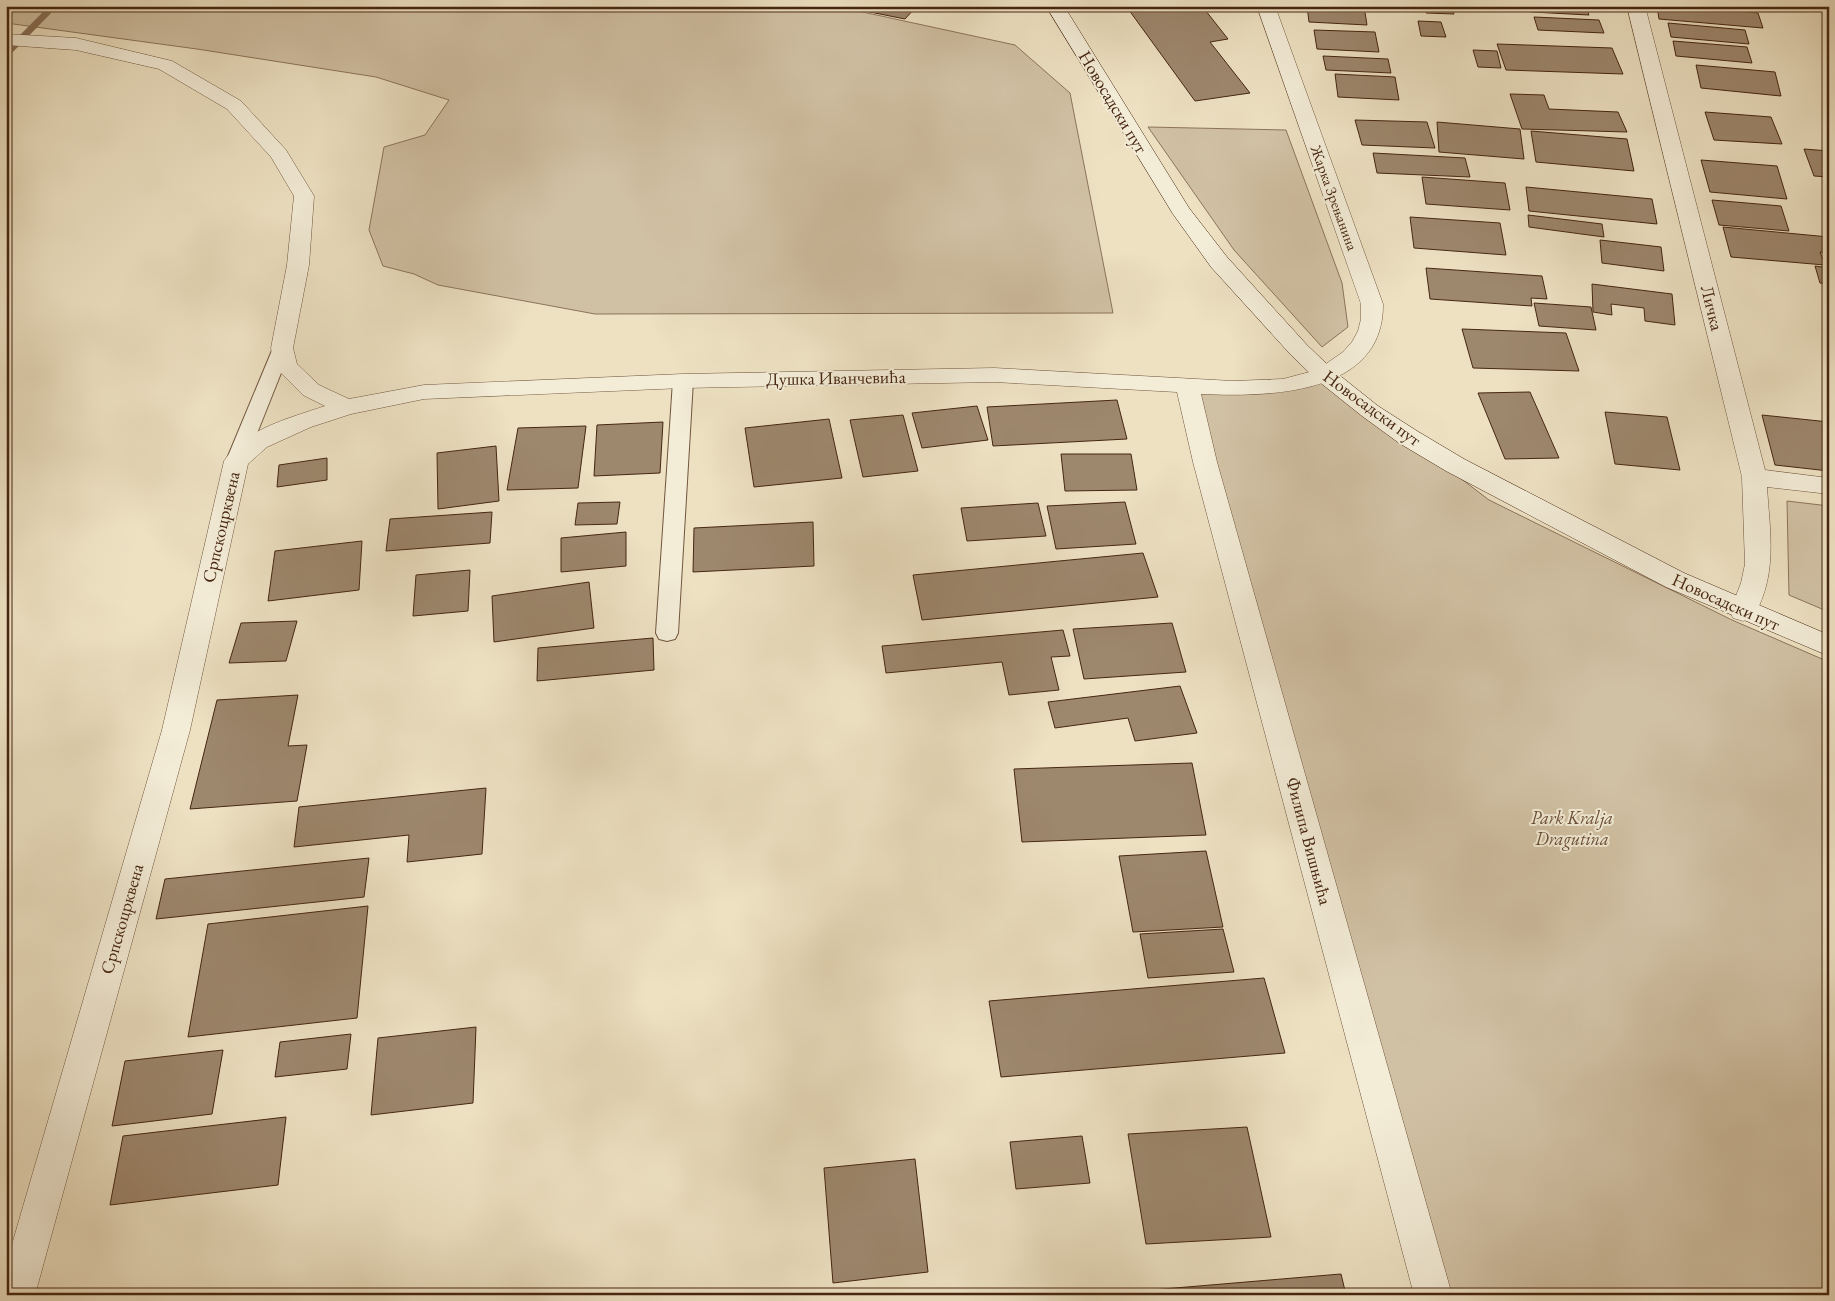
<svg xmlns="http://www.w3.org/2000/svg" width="1835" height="1301" font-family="'EB Garamond',serif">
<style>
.green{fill:#d1c1a4;stroke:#8c745a}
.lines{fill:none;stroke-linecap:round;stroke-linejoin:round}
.stream{fill:#887057;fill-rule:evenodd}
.building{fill:#9d876d;stroke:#462611}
.service-casing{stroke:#70553d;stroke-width:2}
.minor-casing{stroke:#70553d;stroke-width:1}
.secondary-casing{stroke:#462611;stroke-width:1}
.service{fill:#f3ecd7;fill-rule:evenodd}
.minor{fill:#f3ecd7;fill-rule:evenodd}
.secondary{fill:#f3ecd7;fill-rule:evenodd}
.labels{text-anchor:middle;stroke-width:4;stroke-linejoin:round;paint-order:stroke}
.far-street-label{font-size:15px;fill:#462611;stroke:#f3ecd7}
.street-label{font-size:18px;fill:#462611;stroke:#f3ecd7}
.park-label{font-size:18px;font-style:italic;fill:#694d36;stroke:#f3ecd7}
</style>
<rect width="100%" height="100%" fill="#ede1c2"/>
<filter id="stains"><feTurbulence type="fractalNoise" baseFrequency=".004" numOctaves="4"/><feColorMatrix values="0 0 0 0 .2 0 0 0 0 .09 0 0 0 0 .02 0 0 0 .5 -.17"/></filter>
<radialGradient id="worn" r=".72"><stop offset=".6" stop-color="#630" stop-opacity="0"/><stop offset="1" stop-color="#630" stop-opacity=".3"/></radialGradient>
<g class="green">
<path d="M6,6H835L1015,45L1070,93L1113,313L595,314L438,285L414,274L383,266L369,230L384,147L425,135L449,100L376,77L197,49L6,23Z"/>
<path d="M1148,127L1286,130L1342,283L1348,327L1322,347L1234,250Z"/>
<path d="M1325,375L1489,500L1732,620L1829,662V1295H1433L1187,386L1233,388Z"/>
<path d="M1787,501L1829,506V612L1789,595Z"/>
</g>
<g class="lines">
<path class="stream" d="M49,6H58L9,56L6,57V49Z"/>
</g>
<g class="building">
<path d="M858,6H913L916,7L905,19L855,9Z"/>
<path d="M1126,6H1202L1228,39L1210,42L1250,93L1195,101Z"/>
<path d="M1307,6H1364L1367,25L1309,22Z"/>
<path d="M1425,6H1451L1454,14L1426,13Z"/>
<path d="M1529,6H1586L1589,15L1531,12Z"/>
<path d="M1657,6H1686L1758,13L1763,28L1659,19Z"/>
<path d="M1534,17L1599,20L1604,33L1538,30Z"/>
<path d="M1418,21L1441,22L1446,37L1421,36Z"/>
<path d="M1668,23L1745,30L1749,44L1671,37Z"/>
<path d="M1314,30L1375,32L1379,52L1317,49Z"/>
<path d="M1673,41L1747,47L1752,63L1676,56Z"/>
<path d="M1497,44L1612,48L1623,74L1506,70Z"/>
<path d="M1473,50L1497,51L1501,68L1478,67Z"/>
<path d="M1323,56L1388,59L1391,73L1326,70Z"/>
<path d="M1696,65L1775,72L1781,96L1701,88Z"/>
<path d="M1335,74L1395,77L1399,100L1338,97Z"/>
<path d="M1510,94L1544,95L1549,109L1618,112L1627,132L1522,129Z"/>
<path d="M1705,112L1771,117L1782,144L1714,140Z"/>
<path d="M1355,120L1427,122L1435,148L1362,145Z"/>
<path d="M1437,122L1520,129L1524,159L1439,152Z"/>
<path d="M1531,131L1627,139L1634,171L1536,162Z"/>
<path d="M1804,149L1829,151V177L1814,176Z"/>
<path d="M1373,153L1465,158L1470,177L1377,173Z"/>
<path d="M1701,160L1777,166L1787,199L1710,192Z"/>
<path d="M1422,177L1505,183L1510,210L1426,204Z"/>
<path d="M1526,187L1652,199L1657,224L1529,211Z"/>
<path d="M1712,200L1781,206L1789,231L1719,225Z"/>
<path d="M1528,215L1602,224L1604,237L1529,227Z"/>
<path d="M1410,217L1500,223L1506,255L1414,248Z"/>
<path d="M1723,227L1829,237V253L1820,252L1825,265L1731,257Z"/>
<path d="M1600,240L1661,247L1664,271L1602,263Z"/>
<path d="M1815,266L1829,268V284L1820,283Z"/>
<path d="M1426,268L1542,276L1547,299L1531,298L1532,306L1430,299Z"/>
<path d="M1592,284L1672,294L1675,325L1645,321L1644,308L1611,304L1612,315L1593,312Z"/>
<path d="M1534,303L1591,307L1596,330L1539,326Z"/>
<path d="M1462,329L1566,333L1579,371L1473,368Z"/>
<path d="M1530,392L1559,458L1505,459L1478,393Z"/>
<path d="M1117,400L1127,439L993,446L987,407Z"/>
<path d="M977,406L988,440L922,448L912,413Z"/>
<path d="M1605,412L1667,417L1680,470L1615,464Z"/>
<path d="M903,415L918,471L863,477L850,420Z"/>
<path d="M1762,415L1829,422V471L1775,465Z"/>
<path d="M829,419L842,478L754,487L745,428Z"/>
<path d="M663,422L660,473L594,476L597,425Z"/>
<path d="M586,426L578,488L507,490L518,428Z"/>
<path d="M496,446L499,501L438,509L437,453Z"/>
<path d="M1061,454H1131L1137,490L1065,491Z"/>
<path d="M327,458V480L277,487L279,465Z"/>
<path d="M620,502L617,524L575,525L578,503Z"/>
<path d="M1125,502L1136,544L1056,549L1047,506Z"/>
<path d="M1038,503L1046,536L967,541L961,508Z"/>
<path d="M492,512L490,543L386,551L390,519Z"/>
<path d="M813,522L814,566L693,572L694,528Z"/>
<path d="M626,532V566L561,572V538Z"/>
<path d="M362,541L359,590L268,601L275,551Z"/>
<path d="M1143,553L1158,597L922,620L913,575Z"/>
<path d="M470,570L468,611L413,616L416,575Z"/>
<path d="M589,582L594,628L494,642L492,596Z"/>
<path d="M297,621L286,661L229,663L241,623Z"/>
<path d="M1172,623L1186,672L1084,679L1073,629Z"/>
<path d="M1063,630L1070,656L1051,657L1059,690L1009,695L1002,662L886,673L882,646Z"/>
<path d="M653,638L654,670L537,681L538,648Z"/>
<path d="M1180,686L1197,733L1135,741L1128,718L1055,728L1048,702Z"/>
<path d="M298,695L288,746L307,745L297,801L190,809L217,700Z"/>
<path d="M1192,763L1206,835L1022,842L1014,769Z"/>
<path d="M486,788L482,854L407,862L409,835L294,847L299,807Z"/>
<path d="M1206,851L1223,927L1133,932L1119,856Z"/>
<path d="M369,858L364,897L156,919L165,879Z"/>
<path d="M368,906L357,1018L188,1037L208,924Z"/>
<path d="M1223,929L1234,972L1148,978L1140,934Z"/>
<path d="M1264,978L1285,1053L1001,1077L989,1001Z"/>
<path d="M476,1027L473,1103L371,1115L378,1038Z"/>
<path d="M351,1034L347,1069L275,1077L280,1042Z"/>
<path d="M223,1050L212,1114L112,1126L125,1061Z"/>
<path d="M286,1117L278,1185L110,1205L123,1136Z"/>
<path d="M1247,1127L1271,1237L1146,1244L1128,1134Z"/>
<path d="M1082,1136L1090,1183L1016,1189L1010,1142Z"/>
<path d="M915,1159L928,1272L833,1283L824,1168Z"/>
<path d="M1341,1274L1346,1295H1092Z"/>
</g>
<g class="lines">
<g class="service-casing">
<g id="service">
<path d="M282,342L289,344L291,348L246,461L243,466L236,468L229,466L226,461L273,348L275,344Z"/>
<path d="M683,375L690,377L693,381L678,633L675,639L667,641L659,639L656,633L673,381L676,377Z"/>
</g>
</g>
<g class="minor-casing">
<g id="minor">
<path d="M1257,6H1275L1383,304C1384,396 1267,397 1201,394L1217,462L1452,1295H1414L1193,462L1177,392L994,382L683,388L424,399L351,414L311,427L267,447L248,464L190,730L35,1295H6V1265L162,730L224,461C244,429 290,418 325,406L303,395L274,366L271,348L287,265L294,196L271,157L227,109L159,69L76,50L6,45V34L76,38L172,61L241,101L286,150L314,196L309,265L293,348L297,364L319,385L349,399L424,385L683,374L994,368L1233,381L1283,379L1317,370L1343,352L1352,342L1358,331L1361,319V304Z"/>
<path d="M1627,6H1645L1765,470L1829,478V494L1767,487C1770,534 1778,574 1753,618L1743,621L1733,618L1730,611L1741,583L1745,564L1742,477Z"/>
</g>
</g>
<g class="secondary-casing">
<path id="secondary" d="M1046,6H1064L1189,208L1227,257L1307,345L1333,370L1378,406L1417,431L1464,459L1684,573L1829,635V656L1666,587L1446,471L1399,443L1362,416L1317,380L1291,355L1211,267L1173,214Z"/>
</g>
<use href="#service" class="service"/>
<use href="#minor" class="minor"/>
<use href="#secondary" class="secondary"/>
</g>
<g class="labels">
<g class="far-street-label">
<text transform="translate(1334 198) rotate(70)" y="5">Жарка Зрењанина</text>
</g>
<g class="street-label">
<text transform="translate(1113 102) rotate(59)" y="6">Новосадски пут</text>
<text transform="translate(1712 308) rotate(76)" y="6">Личка</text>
<text transform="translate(836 378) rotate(-1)" y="6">Душка Иванчевића</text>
<text transform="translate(1372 408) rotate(36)" y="6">Новосадски пут</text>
<text transform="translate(221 527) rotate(-77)" y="6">Српскоцрквена</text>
<text transform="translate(1726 602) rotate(24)" y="6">Новосадски пут</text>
<text transform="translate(1309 841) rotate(75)" y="6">Филипа Вишњића</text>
<text transform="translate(122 919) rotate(-74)" y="6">Српскоцрквена</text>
</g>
<g class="park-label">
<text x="1572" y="824">Park Kralja<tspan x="1572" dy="21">Dragutina</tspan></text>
</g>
</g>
<rect width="1835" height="1301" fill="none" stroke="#ede1c2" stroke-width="25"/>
<rect x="8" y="8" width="1820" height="1286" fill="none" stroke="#462611" stroke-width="2.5"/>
<rect x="12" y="12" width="1810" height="1276" fill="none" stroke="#462611"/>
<rect width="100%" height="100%" filter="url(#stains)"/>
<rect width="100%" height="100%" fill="url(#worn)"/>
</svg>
